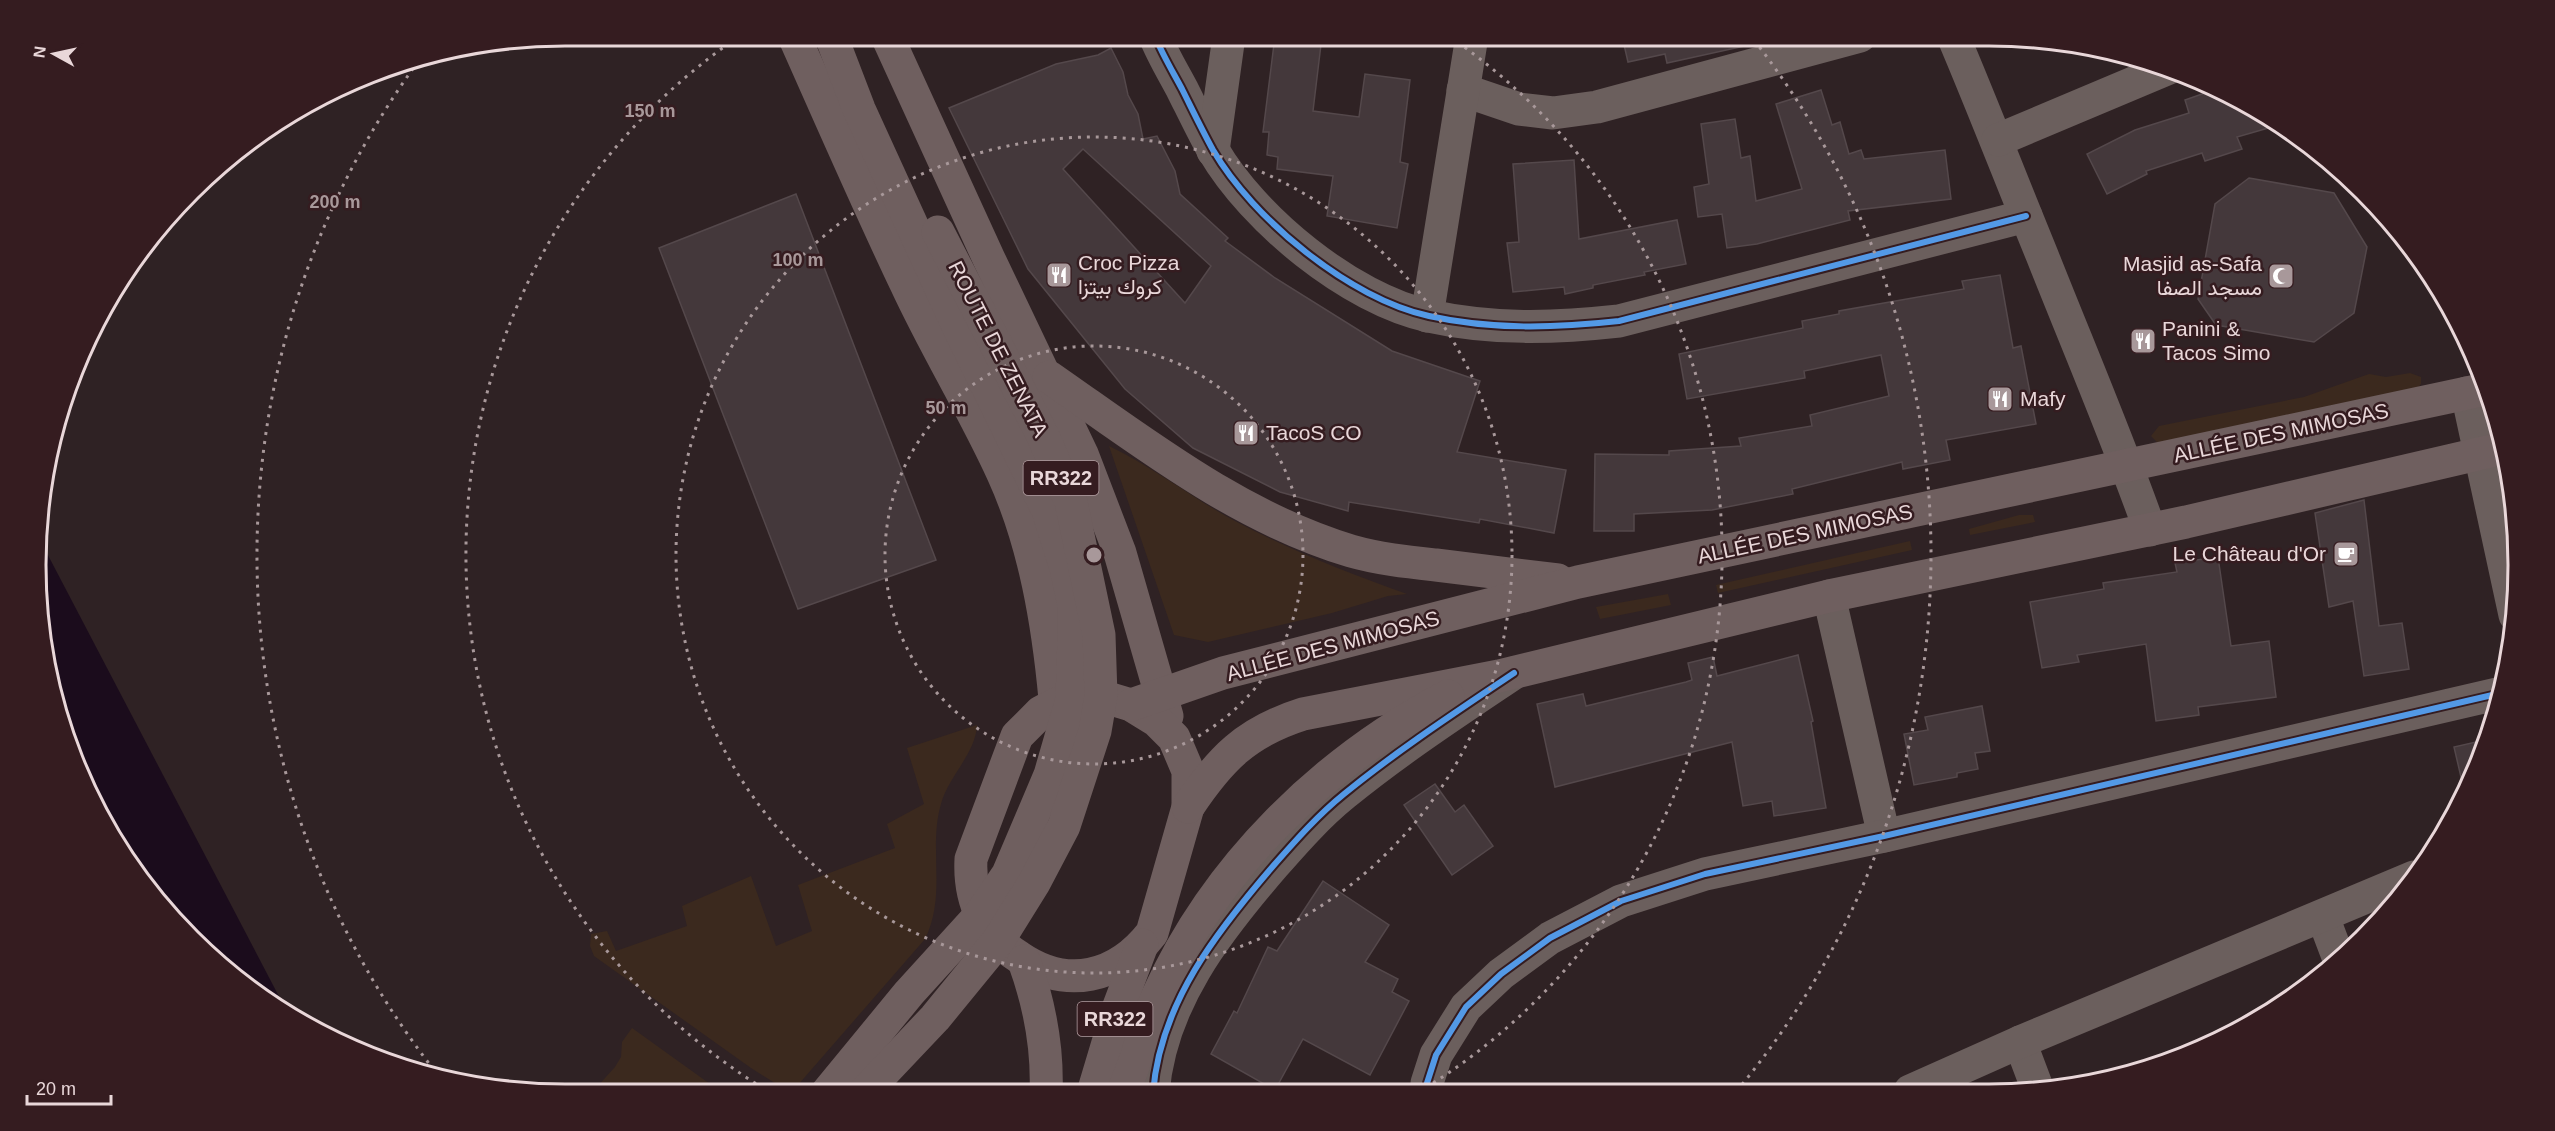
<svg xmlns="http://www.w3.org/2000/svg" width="2555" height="1131" font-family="Arial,Vazirmatn,sans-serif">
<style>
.green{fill:#3b291e}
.water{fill:#1b0c1c}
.building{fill:#44383b;stroke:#54484b;stroke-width:1.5;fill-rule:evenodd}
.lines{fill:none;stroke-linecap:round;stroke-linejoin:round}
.minor{stroke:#6b5f5d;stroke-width:33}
.major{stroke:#6f5f5f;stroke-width:33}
.cycleway-casing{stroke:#351c20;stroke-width:10}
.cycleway{stroke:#5399e6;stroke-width:6}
.ring{fill:none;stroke:#a8989a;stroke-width:3;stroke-dasharray:3 6}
.labels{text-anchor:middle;stroke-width:5;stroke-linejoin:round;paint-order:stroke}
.shield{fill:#351c20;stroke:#b39fa2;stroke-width:1.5}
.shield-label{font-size:20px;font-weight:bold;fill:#e9d7d9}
.poi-label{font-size:21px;fill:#e9d7d9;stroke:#351c20;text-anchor:start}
.street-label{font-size:21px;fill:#e9d7d9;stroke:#351c20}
.rim{fill:none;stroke:#e9d7d9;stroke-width:3}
.centre{fill:#a8989a;stroke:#351c20;stroke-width:3}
.ring-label{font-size:18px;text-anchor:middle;font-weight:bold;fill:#a8989a;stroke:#351c20;stroke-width:5;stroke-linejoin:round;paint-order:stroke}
</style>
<rect width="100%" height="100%" fill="#2f2224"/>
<g class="green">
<path d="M2410,373L2421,377V384L2415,391L2164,449L2151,436L2159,426L2304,397L2369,374L2386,377Z"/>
<path d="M1109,446C1153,467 1192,498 1235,521C1290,550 1348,573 1407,594L1388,596L1332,613L1208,642L1174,635Z"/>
<path d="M2019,515H2033L2035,522L1970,535L1969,529Z"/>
<path d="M1910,541L1912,550L1718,593L1716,585Z"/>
<path d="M1668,594L1671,605L1600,619L1596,607Z"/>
<path d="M977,725C976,753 948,777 941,804C928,848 947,895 925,939L791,1093L751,1068L594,956L590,946L591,934L607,931L616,951L687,926L682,906L751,876L776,946L812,931L798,885L895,848L887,824L924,804L907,748Z"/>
<path d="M632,1028L717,1089L726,1095H594L596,1088L615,1067L621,1057L622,1042Z"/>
</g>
<path class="water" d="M39,538L285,1008L243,985L167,914L107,831L46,668L36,565Z"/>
<g class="building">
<path d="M1275,36H1322L1313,111L1359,117L1365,74L1410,80L1400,162L1408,164L1397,228L1327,216L1333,176L1277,169L1278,157L1267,155L1269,132H1263Z"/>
<path d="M1622,36H1744L1745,46L1667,63L1665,54L1628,62Z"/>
<path d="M1111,48L1123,72L1128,95L1138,114L1143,139L1157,136L1175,171L1180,194L1228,238L1225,241L1275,278L1392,351L1480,381L1457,452L1566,470L1554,533L1480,519L1479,523L1349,502L1348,511L1280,492L1193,448L1125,389L1028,269L949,108L1056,64L1098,55ZM1083,149L1211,266L1185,303L1063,169Z"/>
<path d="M2216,89L2255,107L2279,125L2237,137L2242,149L2205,161L2202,153L2146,171L2147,174L2107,194L2087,154L2135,130L2189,113L2185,100Z"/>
<path d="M1821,90L1832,125L1840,122L1849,154L1861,150L1864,159L1945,150L1951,199L1848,211L1850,220L1757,244L1727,248L1722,214L1698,217L1694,187L1709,184L1701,124L1735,119L1741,158L1750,156L1756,201L1802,189L1776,104Z"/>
<path d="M1574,160L1579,239L1677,220L1686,264L1644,272L1645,275L1593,285V288L1565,294L1564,287L1513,292L1507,243L1519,242L1513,164Z"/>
<path d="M2249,178L2334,193L2367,247L2354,313L2314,342L2216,325L2198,299L2215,204Z"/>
<path d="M796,194L936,560L798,609L659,248Z"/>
<path d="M2000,275L2013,348L2021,346L2036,424L1946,440L1950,460L1903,469L1902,462L1792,489L1793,494L1712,510L1634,514V531H1594L1595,454L1669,455V451L1741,446L1739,438L1812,426L1810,415L1889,396L1881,355L1804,371L1805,378L1687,399L1679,354L1803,328L1802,321L1839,314V311L1964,289L1962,281Z"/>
<path d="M2364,500L2379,626L2402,623L2409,669L2364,676L2353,601L2329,607L2315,513Z"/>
<path d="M2218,557L2231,646L2269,641L2276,697L2198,707L2199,715L2156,721L2146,644L2077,655L2079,662L2042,668L2030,602L2104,589L2103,583L2177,572L2175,563Z"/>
<path d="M1798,655L1813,721L1811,722L1826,808L1774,816L1772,801L1743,806L1732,742L1555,787L1537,704L1583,694L1586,706L1686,682L1692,680L1688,663L1713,657L1717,676Z"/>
<path d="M1982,706L1990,751L1975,753L1978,769L1957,773V777L1914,785L1904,734L1928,730L1925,717Z"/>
<path d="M2489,739L2475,768L2464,790L2454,747Z"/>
<path d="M1435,784L1455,812L1464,805L1493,846L1452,875L1404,805Z"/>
<path d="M1323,881L1389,925L1365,962L1398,979L1392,992L1409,1001L1370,1075L1303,1039L1275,1090L1211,1054L1234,1011L1237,1013L1268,947L1277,951Z"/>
</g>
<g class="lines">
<g class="minor">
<path d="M1155,36C1162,54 1173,72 1182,89C1192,109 1202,130 1213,150C1253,219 1350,299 1429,316C1492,330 1555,328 1619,321L2026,216"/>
<path d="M1953,36C1984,109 2012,182 2042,255C2078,346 2117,437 2150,530"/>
<path d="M1463,90L1519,109L1553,113L1597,107L1860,36"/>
<path d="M1998,140L2169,68"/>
<path d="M1213,151L1229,36"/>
<path d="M1427,316L1472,36"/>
<path d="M2467,393L2515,615"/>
<path d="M1829,596L1884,836"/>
<path d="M2323,917L2340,962"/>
<path d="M2020,1042L2038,1090"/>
<path d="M1910,1091L2020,1042L2414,877"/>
<path d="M1428,1092L1427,1083L1436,1055L1466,1007L1501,974L1550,938L1621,901L1705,874L1884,836L2501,693"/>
<path d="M1153,1093C1160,1003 1217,931 1274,865C1296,840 1318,815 1344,794C1398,750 1456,712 1514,673"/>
</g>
<g class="major">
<path d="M794,36C831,119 867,202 906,284C936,349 974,410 1003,474C1035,544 1048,624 1055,699"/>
<path d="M887,36L989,259L1082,454L1120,553L1167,716"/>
<path d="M1049,377C1144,443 1238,517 1351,551C1379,559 1408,562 1436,565C1477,570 1518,575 1558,580"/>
<path d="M1101,696L1131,705L1157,721L1174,738L1188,771V807L1152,933C1117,978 1067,990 1019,957C1003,947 990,934 982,917C973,899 970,878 971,859L1017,736L1041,712L1056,704L1072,699Z"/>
<path d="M1131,705L1223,673L1578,582L2486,389"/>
<path d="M1188,807C1220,759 1246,732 1303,714L1499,676L1829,596L2186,522L2504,448"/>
<path d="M1024,961C1040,1005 1048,1047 1046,1094"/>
<path d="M1093,1093L1119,1006L1142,945"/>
<path d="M1122,1093C1138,1062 1143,1026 1158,995C1216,866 1324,761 1448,696"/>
<path d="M826,1094L909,993L980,915L1008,874L1050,775L1072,699L1074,634V605L1066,568L1048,511L958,326L859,109L831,36"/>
<path d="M863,1094L935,1018L998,941L1034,883L1064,826L1095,731L1101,696L1099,635L1071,502L1043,436L938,232"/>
</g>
<g class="cycleway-casing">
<g id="cycleway">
<path d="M1155,36C1162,54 1173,72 1182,89C1192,109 1202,130 1213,150C1253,219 1350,299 1429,316C1492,330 1555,328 1619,321L2026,216"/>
<path d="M1428,1092L1427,1083L1436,1055L1466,1007L1501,974L1550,938L1621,901L1705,874L1884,836L2501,693"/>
<path d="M1153,1093C1160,1003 1217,931 1274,865C1296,840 1318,815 1344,794C1398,750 1456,712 1514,673"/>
</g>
</g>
<use href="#cycleway" class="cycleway"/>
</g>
<g class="ring">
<circle cx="1094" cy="555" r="209"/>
<circle cx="1094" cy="555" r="418"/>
<path d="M771 1093A628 628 0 0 1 738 37M1450 37A628 628 0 0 1 1422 1090"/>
<path d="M434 1070A837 837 0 0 1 417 63M1754 40A837 837 0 0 1 1740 1087"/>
</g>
<defs>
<g id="restaurant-square" transform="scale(1.35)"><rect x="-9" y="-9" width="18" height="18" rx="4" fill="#a8989a" stroke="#351c20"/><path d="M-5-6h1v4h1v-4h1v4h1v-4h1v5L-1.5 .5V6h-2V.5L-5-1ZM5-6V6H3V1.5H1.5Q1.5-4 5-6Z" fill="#fff"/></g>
<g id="mosque-square" transform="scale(1.35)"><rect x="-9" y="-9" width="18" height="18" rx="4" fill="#a8989a" stroke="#351c20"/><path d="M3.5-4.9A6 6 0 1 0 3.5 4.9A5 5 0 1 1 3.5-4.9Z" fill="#fff"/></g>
<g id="cafe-square" transform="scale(1.35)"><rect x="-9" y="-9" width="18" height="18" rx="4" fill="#a8989a" stroke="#351c20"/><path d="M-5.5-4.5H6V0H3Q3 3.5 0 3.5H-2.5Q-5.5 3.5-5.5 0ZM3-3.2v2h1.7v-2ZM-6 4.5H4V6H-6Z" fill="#fff"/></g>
</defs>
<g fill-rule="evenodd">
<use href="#restaurant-square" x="1059" y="275"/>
<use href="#mosque-square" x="2281" y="276"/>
<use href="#restaurant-square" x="2143" y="341"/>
<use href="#restaurant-square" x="2000" y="399"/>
<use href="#restaurant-square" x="1246" y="433"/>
<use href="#cafe-square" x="2346" y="554"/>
</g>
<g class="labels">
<g class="shield">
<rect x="1023.5" y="461" width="75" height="34" rx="4.5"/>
<rect x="1077.5" y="1002" width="75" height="34" rx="4.5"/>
</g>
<g class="shield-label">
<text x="1061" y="485">RR322</text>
<text x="1115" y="1026">RR322</text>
</g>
<g class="poi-label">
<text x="1078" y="270">Croc Pizza<tspan x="1078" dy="24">كروك بيتزا</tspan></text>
<text x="2262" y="271" text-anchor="end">Masjid as-Safa<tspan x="2262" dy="24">مسجد الصفا</tspan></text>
<text x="2162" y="336">Panini &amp;<tspan x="2162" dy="24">Tacos Simo</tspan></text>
<text x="2020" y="406">Mafy</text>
<text x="1266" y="440">TacoS CO</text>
<text x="2326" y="561" text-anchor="end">Le Château d'Or</text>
</g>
<g class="street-label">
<text transform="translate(998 349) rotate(63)" y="7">ROUTE DE ZENATA</text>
<text transform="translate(2281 433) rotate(-12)" y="7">ALLÉE DES MIMOSAS</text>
<text transform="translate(1805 534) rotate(-12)" y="7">ALLÉE DES MIMOSAS</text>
<text transform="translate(1333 646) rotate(-15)" y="7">ALLÉE DES MIMOSAS</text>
</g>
</g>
<path d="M0 0H2555V1131H0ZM565 46H1989A519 519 0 0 1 2508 565V565A519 519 0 0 1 1989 1084H565A519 519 0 0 1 46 565V565A519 519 0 0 1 565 46Z" fill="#351c20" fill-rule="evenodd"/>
<path class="rim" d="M565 46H1989A519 519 0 0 1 2508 565V565A519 519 0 0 1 1989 1084H565A519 519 0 0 1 46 565V565A519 519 0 0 1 565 46Z"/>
<circle cx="1094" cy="555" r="9" class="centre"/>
<g class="ring-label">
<text x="650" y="117">150 m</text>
<text x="335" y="208">200 m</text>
<text x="798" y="266">100 m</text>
<text x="946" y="414">50 m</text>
</g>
<g transform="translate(54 54) rotate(278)" stroke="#351c20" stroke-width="4.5" paint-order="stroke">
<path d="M0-4.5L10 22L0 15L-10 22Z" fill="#e9d7d9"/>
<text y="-9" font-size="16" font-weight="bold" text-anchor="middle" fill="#e9d7d9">N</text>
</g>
<path d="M27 1095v9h84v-9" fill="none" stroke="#e9d7d9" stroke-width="3"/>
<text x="36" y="1095" font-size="18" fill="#e9d7d9" stroke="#351c20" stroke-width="4.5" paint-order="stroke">20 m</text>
</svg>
